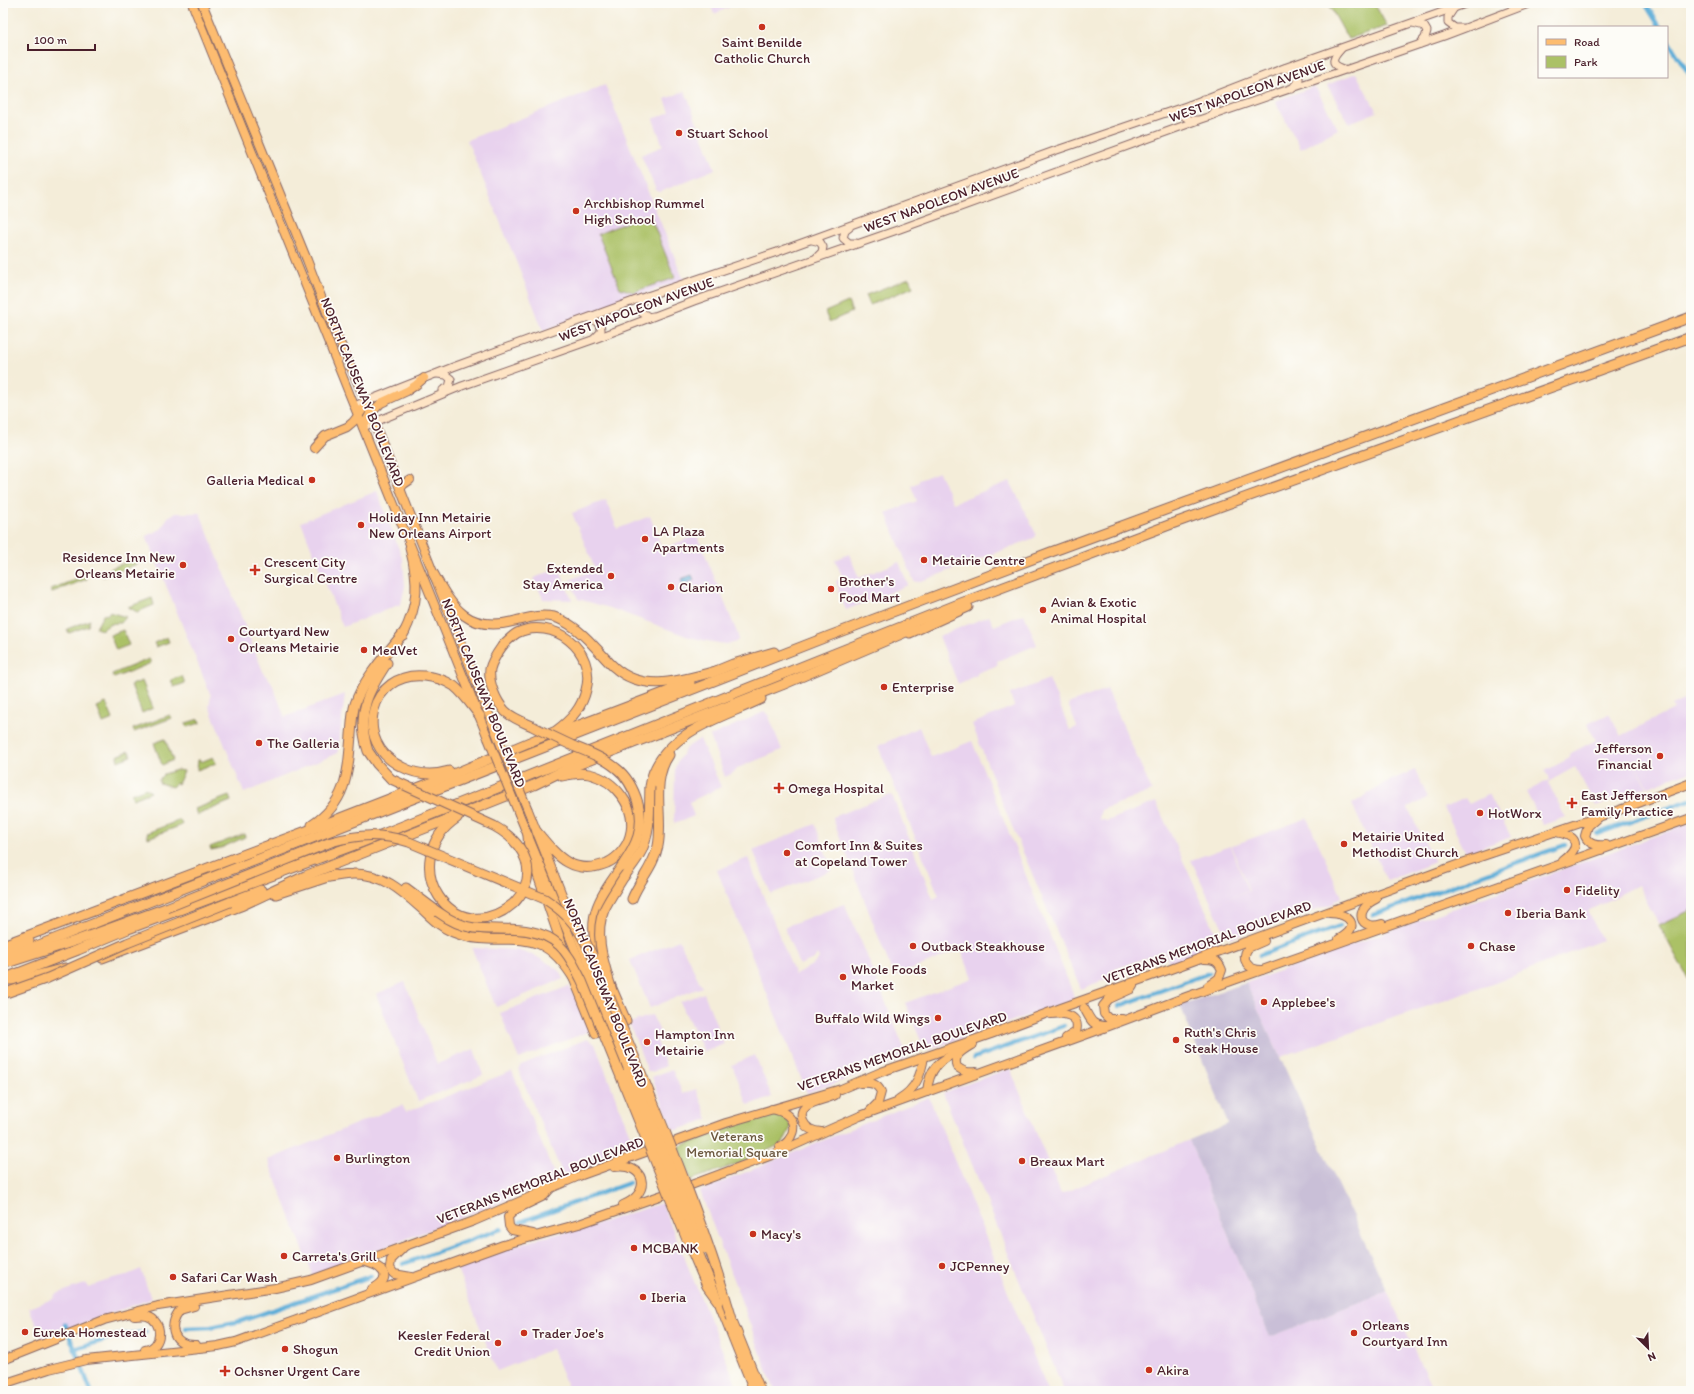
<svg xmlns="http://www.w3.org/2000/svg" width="1694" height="1394" font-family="Itim,sans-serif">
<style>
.built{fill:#e8d2ee}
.industrial{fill:#c9bfd7}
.green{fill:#abc166;stroke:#7a7048}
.water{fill:#5dadd8;stroke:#546682}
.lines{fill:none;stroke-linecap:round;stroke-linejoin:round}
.canal{stroke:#5dadd8;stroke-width:4.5}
.secondary-casing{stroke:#866768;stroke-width:9}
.primary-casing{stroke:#866768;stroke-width:10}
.trunk-casing{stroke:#866768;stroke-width:10}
.motorway-casing{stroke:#866768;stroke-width:11}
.secondary{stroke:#fee4c5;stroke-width:7}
.primary{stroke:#fdbc6f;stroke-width:8}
.trunk{stroke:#fdbc6f;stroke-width:8}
.motorway{stroke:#fdbc6f;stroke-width:9}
.trunk-bridge-casing{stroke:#866768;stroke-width:10;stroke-linecap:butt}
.motorway-bridge-casing{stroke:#866768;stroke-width:11;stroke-linecap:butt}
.trunk-bridge{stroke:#fdbc6f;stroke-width:8}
.motorway-bridge{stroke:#fdbc6f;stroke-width:9}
.poi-dot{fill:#c8321e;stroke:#fdfcf7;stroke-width:1.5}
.labels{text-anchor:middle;stroke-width:3.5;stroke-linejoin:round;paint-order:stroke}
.poi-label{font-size:14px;fill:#4a1f2b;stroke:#fdfcf7;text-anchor:start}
.street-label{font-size:14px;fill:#4a1f2b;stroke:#fdfcf7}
.park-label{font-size:14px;fill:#6c5840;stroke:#fdfcf7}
</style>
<rect width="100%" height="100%" fill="#fdfcf7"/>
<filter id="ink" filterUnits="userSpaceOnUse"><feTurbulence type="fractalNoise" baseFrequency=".025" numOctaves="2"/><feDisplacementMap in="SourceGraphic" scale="8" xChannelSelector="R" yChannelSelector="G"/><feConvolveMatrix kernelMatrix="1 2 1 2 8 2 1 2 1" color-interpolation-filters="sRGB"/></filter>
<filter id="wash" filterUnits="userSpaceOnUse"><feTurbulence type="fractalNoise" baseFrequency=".012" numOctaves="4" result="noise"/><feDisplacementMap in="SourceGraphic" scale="16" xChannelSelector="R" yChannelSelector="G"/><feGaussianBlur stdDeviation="0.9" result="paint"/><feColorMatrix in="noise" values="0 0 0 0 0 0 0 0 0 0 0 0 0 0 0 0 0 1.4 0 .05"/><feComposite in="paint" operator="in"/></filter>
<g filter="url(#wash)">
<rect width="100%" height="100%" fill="#f4edd9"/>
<g class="built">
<path d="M710,3H739L714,14Z"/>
<path d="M1356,73L1377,112L1349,123L1327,85Z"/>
<path d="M605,85L685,283L665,286L543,331L526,286L467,140Z"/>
<path d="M1313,87L1316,88L1338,129L1301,149L1275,101Z"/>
<path d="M685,91L715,169L660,192L656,190L641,155L663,146L653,119L670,112L665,99Z"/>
<path d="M939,472L953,503L1010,481L1036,534L1034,538L930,578L917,582L914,581L886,513L917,501L911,486L919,482V480Z"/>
<path d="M377,491L403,560L405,586L401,604L343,627L301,522Z"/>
<path d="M606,500L617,529L650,516L662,549L697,535L738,635V640L734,643L725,644L707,641L689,637L610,608L578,599L570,580L595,569L572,513Z"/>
<path d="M175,513H200L264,674L271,681L285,717L345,694L338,753L244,793L209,706L211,696L146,536L161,529L168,517Z"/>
<path d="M849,554L859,578L899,562L908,585L846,610L838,591L839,590L836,581L843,578L835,560Z"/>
<path d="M559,568L572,600L543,599L534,578Z"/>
<path d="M1024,614L1037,645L997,661L998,665L977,673V675L958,684L939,636L989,616L994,626Z"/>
<path d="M1049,679L1070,730L1077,727L1068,704L1107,689L1152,791L1101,810L1099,819L1107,821L1156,802L1209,917L1219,941L1217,945L1204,952L1170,964L1164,951L1110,971L1111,977L1081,989L1003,805L972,724L1014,706L1010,694Z"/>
<path d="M1691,697V771L1648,787L1634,761L1647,787L1596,806L1575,767L1548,782L1565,817L1543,825L1526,792L1549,780L1545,771L1570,758L1569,754L1596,740L1587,724L1609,714L1621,736L1674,709L1672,705Z"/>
<path d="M764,712L768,714L782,750L740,767L731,774L725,777L710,736Z"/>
<path d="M919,727L931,757L972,741L1071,988L1074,998L1068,1002L928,1050L924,1048L905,1003L972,978L961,949L894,977L833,819V817L884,797L892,795L933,899L939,896L878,746Z"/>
<path d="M700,739L721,787L689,802L694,816L674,824L675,768L678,761L686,748Z"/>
<path d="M1415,770L1428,798L1408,808L1435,862L1387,881L1352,804L1376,789L1384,783Z"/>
<path d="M1489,794L1511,837L1466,853L1444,808L1465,798L1469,804Z"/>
<path d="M1307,818L1342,897L1334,901L1335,903L1234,937H1227L1191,860L1230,846L1248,891L1220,902L1249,891L1231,846Z"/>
<path d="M1691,823V910L1659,925L1638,885L1588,911L1602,940L1495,983L1280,1057L1246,983Z"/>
<path d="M815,824L832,870L771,894L753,850Z"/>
<path d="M748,858L795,975L815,963L819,958L817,954L814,959L799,965L784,927L844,904L861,941L908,1058L807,1093L717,870Z"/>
<path d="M679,940L702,987L650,1008L630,960Z"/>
<path d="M473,948L516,950L532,954L553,966L562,974L563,979L496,1007L472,949Z"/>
<path d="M405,982L437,1064L474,1049L483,1075L418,1101L376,994Z"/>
<path d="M569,986L592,1030L519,1059L500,1013Z"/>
<path d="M704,993L724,1044L704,1052L692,1025H691L680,1002Z"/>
<path d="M652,1015L663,1038L657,1041L666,1066L652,1072H648L630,1025L632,1022Z"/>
<path d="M587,1039L595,1044L635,1148L634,1151L628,1154L566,1176L562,1173L518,1069L521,1065Z"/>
<path d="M755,1055L772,1097L748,1105L732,1065Z"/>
<path d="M1010,1068L1061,1194L1189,1140L1270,1337L1387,1291L1433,1391H1064L943,1093Z"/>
<path d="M672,1069L683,1094L696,1089L708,1119L677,1130L673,1129L652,1077Z"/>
<path d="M512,1071L557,1181L313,1275L268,1160L402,1105L406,1112Z"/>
<path d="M929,1097L1048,1391H775L700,1191Z"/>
<path d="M662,1203L739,1391H569L552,1349L497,1371L456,1266L536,1239L591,1226Z"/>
<path d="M141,1269L151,1299L42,1338L29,1308L55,1298L54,1295L86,1283L88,1288L113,1278L127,1275Z"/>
</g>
<path class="industrial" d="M1246,983L1387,1291L1270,1337L1189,1140L1228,1124L1180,1005Z"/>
<g class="green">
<path d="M1328,3H1374L1387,26L1348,39Z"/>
<path d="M645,215L651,218L675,278L633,292L620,288L598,234Z"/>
<path d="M909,278L913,287L870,305L866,295Z"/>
<path d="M848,302L852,312L829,322L825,312Z"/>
<path d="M135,559L137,564L103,577L101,572Z"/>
<path d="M85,576L87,579L52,592L51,589Z"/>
<path d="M152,598L154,605L137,612L128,607Z"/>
<path d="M109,612L126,617L121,623C118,623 114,623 111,624C104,627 104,632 96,628L103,615L109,614Z"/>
<path d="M90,620L88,626L69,633L67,629Z"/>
<path d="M123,630L129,645L116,650L110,635Z"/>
<path d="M167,637L169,642L156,647L154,643Z"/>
<path d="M149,659L151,663L114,678L112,674Z"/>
<path d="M182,676L185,683L174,687L171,680Z"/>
<path d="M142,681L153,708L142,713L131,685Z"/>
<path d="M106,703L113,719L103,723L97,707Z"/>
<path d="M170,715L172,718L134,732L133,729Z"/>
<path d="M199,719L200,723L187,727L186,723Z"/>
<path d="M165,739L173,760L162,765L154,743Z"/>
<path d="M129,751L131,756L118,761L117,756Z"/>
<path d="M213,757L216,763L197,770L198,760H200L201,762Z"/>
<path d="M177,770L184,771L178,784L176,783L172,787L159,783V779L164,774Z"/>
<path d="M146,788L151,792L133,799L131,794Z"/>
<path d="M229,796L231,801L197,815L195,809Z"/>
<path d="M180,820L182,825L148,838L147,833Z"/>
<path d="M244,834L245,837L221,848L211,850L210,847Z"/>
<path d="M1691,910V984L1659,925Z"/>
<path d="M775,1112L785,1116L791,1127L783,1143L746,1161L691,1180L678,1147L716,1133L736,1124Z"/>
</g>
<path class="water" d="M692,575L694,580L683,585L681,579Z"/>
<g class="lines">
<g class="canal">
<path d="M1645,3L1660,27"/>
<path d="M1667,39L1691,77"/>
<path d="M1597,834L1690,800"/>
<path d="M1373,915L1565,845"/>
<path d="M1260,955L1340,926"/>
<path d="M1119,1006L1209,973"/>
<path d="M974,1058L1064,1026"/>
<path d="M520,1222L629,1183"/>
<path d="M403,1264L501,1229"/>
<path d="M65,1324L91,1391"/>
<path d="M186,1328L211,1327L241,1321L371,1276"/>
<path d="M75,1349L120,1335L146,1332"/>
</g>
</g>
</g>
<g filter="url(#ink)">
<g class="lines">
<g class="secondary-casing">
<g id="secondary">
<path d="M1454,8L1448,17V23L1455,28H1462"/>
<path d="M1413,23L1424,26L1427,31L1425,38L1420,44"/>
<path d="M1341,49C1330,61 1331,65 1347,70"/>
<path d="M1285,68L1296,71L1299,75V80L1292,89"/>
<path d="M1203,99L1215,105L1216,110L1211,116"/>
<path d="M1189,105L1185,109L1184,116L1190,120H1198"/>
<path d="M849,228L845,231L843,238L849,243H856"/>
<path d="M812,240L820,242L823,247L822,252L817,257"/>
<path d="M647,296L641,303V312L649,317L653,316"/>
<path d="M589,318C596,320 602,323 601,332L595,338"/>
<path d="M437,374L446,375L451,379L449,387L443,390"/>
<path d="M354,406L453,367L647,296L777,252L1054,151L1189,105L1284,68L1468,3"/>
<path d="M363,427L462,386L592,340L694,301L900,229L1199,120L1444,36L1531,3"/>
</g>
</g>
<g class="primary-casing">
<g id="primary">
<path d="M1596,819L1588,826L1585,836C1589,845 1597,846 1606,845"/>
<path d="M1556,832C1579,836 1581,847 1563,861"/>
<path d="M1376,899C1353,910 1359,931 1382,924"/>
<path d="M1329,913C1350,913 1362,927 1339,939"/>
<path d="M1204,959C1214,959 1218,960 1222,970L1219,978L1208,986"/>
<path d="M1262,970C1248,970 1240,960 1248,948L1264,941"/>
<path d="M1084,1008C1091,1020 1091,1026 1107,1026"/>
<path d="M1051,1014C1063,1012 1081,1015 1076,1032L1066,1038"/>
<path d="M1122,1019H1109L1104,1014L1103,1006L1109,999L1131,989L1133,986"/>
<path d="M973,1044C963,1050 952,1055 957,1067C964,1072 968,1073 976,1072"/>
<path d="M860,1083C870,1082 877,1083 881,1092L878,1103L870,1111"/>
<path d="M927,1092C929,1067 940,1060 961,1050"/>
<path d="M899,1099C916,1089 921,1075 924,1057"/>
<path d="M772,1109C777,1110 783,1112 787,1115C799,1125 792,1141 780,1147"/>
<path d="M821,1132C813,1131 806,1129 803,1121C795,1102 824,1101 835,1095"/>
<path d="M614,1167C644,1162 654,1192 623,1205"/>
<path d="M533,1234L512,1230L509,1226L508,1217L515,1210L544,1196L550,1189"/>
<path d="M403,1248L391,1260L390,1268L394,1274L411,1277"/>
<path d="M362,1261C381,1265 396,1277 372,1289"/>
<path d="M194,1306L180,1310C167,1326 173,1346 196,1345"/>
<path d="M134,1316C138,1316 143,1315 147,1316C164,1321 163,1348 145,1350"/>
<path d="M3,1360L104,1320L158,1306L275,1288L311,1280L474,1221L579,1176L726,1123L841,1089L881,1072L991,1034L1061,1008L1168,970L1465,862L1625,808L1691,783"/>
<path d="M3,1384L49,1369L86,1360L218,1346L236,1342L503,1245L579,1224L691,1185L772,1155L860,1116L1093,1032L1186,997L1691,818"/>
</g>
</g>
<g class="trunk-casing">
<g id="trunk">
<path d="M192,3L488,738"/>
<path d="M202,3L307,260L328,315L366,402L501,745"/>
<path d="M363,427L370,414L381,403L407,391L416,385L424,378"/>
<path d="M314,448L325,436L347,427L353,422L361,412L366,402"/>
<path d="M400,489L404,484L410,480"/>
<path d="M528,810L573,922"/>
<path d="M519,814L626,1073"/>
<path d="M578,936L632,1071"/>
<path d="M718,1301L754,1391"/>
<path d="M732,1319L761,1391"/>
</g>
</g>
<g class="motorway-casing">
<g id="motorway">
<path d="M433,573C453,609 468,633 515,621C528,618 540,614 554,617C570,622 582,633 593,645C600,652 607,661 614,667C644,694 682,680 716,671"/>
<path d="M910,633L968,607"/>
<path d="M403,635C419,604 419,581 410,548"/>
<path d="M711,673L733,664L774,652"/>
<path d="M556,734L690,683"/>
<path d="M366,744C357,711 369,690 387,663"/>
<path d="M449,771C432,776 417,775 402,767C351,743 370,670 425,676C435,677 445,680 454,686C464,694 472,706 480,716"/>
<path d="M650,787C651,781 652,774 655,769C674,729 724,717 761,699"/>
<path d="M457,818C393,861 453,955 514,903"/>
<path d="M312,825C347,802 348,773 351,735C352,724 352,714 355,704C363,679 389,651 405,631"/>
<path d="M537,832C557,856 573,877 607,863C618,858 627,847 630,836C638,808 615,780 589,774C580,772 571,774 562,776"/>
<path d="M528,836L529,849L564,951"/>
<path d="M329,877C337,876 345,874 353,874C382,873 401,890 421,908C431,917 440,927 453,932C506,953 536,915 575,980"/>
<path d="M406,888L438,912"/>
<path d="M276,894L334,875"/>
<path d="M632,899C639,881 654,866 658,846C664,817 650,782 669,755"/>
<path d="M230,902L261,890"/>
<path d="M3,945L325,824L451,775L556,731C571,720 582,708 586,690C597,650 553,616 517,633C512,636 507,641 503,645"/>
<path d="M3,953L29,941"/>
<path d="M102,958L243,905L305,876L534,785L567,769L782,685L913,629"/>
<path d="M3,959L829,636L1051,552L1691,317"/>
<path d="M601,961C584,918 598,900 622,866"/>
<path d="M10,962L75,941L166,908"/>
<path d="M573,976L596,1033"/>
<path d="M3,979L78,950L128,929L360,843L961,603L1169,525L1691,337"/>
<path d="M5,980H19L65,968"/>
<path d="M610,984L626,1021"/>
</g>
</g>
<use href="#secondary" class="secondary"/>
<use href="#primary" class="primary"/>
<use href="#trunk" class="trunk"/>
<use href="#motorway" class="motorway"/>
<g class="trunk-bridge-casing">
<g id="trunk-bridge">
<path d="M488,738L519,814"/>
<path d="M501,745L528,810"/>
<path d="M632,1071L705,1249"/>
<path d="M626,1073L716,1295"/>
</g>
</g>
<g class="motorway-bridge-casing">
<g id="motorway-bridge">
<path d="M503,645C498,652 492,660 490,669C488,683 496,701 505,711C512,718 523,722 532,726C545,733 559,739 573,746C588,752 604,758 616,768C628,777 634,790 638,803C645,828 636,846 622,866"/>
<path d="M366,744L368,751L377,764L391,779L494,826C525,843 541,874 514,903"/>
<path d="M166,908L331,842C360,834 380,833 409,842L545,899C571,916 581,931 594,959C642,1078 696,1196 732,1319"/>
<path d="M438,912C449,920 461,926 474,928C501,931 538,924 559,945C570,955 575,968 582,981L688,1242L707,1286L718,1301"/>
<path d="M612,991C605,966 593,935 604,910C609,899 617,888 623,878C631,867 641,856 645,842C651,824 649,805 650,787"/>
<path d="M3,994L48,978L127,943L230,902"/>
</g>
</g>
<use href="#trunk-bridge" class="trunk-bridge"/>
<use href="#motorway-bridge" class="motorway-bridge"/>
</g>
</g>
<g class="poi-dot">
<circle cx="762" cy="27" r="4"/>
<circle cx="679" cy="133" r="4"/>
<circle cx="576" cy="211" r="4"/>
<circle cx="312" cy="480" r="4"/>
<circle cx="361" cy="525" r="4"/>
<circle cx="645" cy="539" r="4"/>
<circle cx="924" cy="560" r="4"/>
<circle cx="183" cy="565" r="4"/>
<path d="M253 564h4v4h4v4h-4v4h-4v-4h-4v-4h4z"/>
<circle cx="611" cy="576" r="4"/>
<circle cx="671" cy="587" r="4"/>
<circle cx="831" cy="589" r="4"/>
<circle cx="1043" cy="610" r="4"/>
<circle cx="231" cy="639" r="4"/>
<circle cx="364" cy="650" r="4"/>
<circle cx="884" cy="687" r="4"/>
<circle cx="259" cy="743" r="4"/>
<circle cx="1660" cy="756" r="4"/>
<path d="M777 782h4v4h4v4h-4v4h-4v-4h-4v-4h4z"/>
<path d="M1570 797h4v4h4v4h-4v4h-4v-4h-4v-4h4z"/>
<circle cx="1480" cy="813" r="4"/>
<circle cx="1344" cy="844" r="4"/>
<circle cx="787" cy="853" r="4"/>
<circle cx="1567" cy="890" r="4"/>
<circle cx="1508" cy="913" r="4"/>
<circle cx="913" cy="946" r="4"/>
<circle cx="1471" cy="946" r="4"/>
<circle cx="843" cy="977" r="4"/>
<circle cx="1264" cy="1002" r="4"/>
<circle cx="938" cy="1018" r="4"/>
<circle cx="1176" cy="1040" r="4"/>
<circle cx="647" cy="1042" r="4"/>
<circle cx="337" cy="1158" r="4"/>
<circle cx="1022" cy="1161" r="4"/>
<circle cx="753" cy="1234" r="4"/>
<circle cx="634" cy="1248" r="4"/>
<circle cx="284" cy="1256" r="4"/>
<circle cx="942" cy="1266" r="4"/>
<circle cx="173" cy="1277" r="4"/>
<circle cx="643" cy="1297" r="4"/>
<circle cx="25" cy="1332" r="4"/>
<circle cx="524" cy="1333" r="4"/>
<circle cx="1354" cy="1333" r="4"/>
<circle cx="498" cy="1343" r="4"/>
<circle cx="285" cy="1349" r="4"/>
<circle cx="1149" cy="1370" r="4"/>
<path d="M223 1365h4v4h4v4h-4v4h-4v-4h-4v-4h4z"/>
</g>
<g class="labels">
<g class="poi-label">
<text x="762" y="47" text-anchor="middle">Saint Benilde<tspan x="762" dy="16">Catholic Church</tspan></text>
<text x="687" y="138">Stuart School</text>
<text x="584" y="208">Archbishop Rummel<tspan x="584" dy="16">High School</tspan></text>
<text x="304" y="485" text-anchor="end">Galleria Medical</text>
<text x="369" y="522">Holiday Inn Metairie<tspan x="369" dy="16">New Orleans Airport</tspan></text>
<text x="653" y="536">LA Plaza<tspan x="653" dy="16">Apartments</tspan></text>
<text x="175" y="562" text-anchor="end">Residence Inn New<tspan x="175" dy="16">Orleans Metairie</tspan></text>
<text x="932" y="565">Metairie Centre</text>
<text x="264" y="567">Crescent City<tspan x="264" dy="16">Surgical Centre</tspan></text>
<text x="603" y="573" text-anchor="end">Extended<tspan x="603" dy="16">Stay America</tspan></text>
<text x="839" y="586">Brother's<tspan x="839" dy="16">Food Mart</tspan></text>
<text x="679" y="592">Clarion</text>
<text x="1051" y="607">Avian &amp; Exotic<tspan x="1051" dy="16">Animal Hospital</tspan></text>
<text x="239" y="636">Courtyard New<tspan x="239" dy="16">Orleans Metairie</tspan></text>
<text x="372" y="655">MedVet</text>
<text x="892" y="692">Enterprise</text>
<text x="267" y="748">The Galleria</text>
<text x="1652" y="753" text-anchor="end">Jefferson<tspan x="1652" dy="16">Financial</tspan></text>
<text x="788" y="793">Omega Hospital</text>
<text x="1581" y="800">East Jefferson<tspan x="1581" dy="16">Family Practice</tspan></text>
<text x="1488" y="818">HotWorx</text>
<text x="1352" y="841">Metairie United<tspan x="1352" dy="16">Methodist Church</tspan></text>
<text x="795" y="850">Comfort Inn &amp; Suites<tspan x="795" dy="16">at Copeland Tower</tspan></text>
<text x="1575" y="895">Fidelity</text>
<text x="1516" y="918">Iberia Bank</text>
<text x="921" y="951">Outback Steakhouse</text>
<text x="1479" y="951">Chase</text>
<text x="851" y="974">Whole Foods<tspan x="851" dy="16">Market</tspan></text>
<text x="1272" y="1007">Applebee's</text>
<text x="930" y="1023" text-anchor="end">Buffalo Wild Wings</text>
<text x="1184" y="1037">Ruth's Chris<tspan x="1184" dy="16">Steak House</tspan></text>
<text x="655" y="1039">Hampton Inn<tspan x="655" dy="16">Metairie</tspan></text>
<text x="345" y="1163">Burlington</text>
<text x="1030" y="1166">Breaux Mart</text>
<text x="761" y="1239">Macy's</text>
<text x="642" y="1253">MCBANK</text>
<text x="292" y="1261">Carreta's Grill</text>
<text x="950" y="1271">JCPenney</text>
<text x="181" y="1282">Safari Car Wash</text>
<text x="651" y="1302">Iberia</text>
<text x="1362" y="1330">Orleans<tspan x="1362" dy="16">Courtyard Inn</tspan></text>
<text x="33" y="1337">Eureka Homestead</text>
<text x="532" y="1338">Trader Joe's</text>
<text x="490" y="1340" text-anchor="end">Keesler Federal<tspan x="490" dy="16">Credit Union</tspan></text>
<text x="293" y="1354">Shogun</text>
<text x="1157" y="1375">Akira</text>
<text x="234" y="1376">Ochsner Urgent Care</text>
</g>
<g class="street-label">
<text transform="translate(1247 91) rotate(-19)" y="5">WEST NAPOLEON AVENUE</text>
<text transform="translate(941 200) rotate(-20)" y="5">WEST NAPOLEON AVENUE</text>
<text transform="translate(636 309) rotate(-20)" y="5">WEST NAPOLEON AVENUE</text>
<text transform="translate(363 392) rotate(68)" y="5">NORTH CAUSEWAY BOULEVARD</text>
<text transform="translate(484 693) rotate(68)" y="5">NORTH CAUSEWAY BOULEVARD</text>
<text transform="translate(1207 942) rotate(-20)" y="5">VETERANS MEMORIAL BOULEVARD</text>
<text transform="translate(606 993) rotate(68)" y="5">NORTH CAUSEWAY BOULEVARD</text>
<text transform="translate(902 1051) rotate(-19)" y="5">VETERANS MEMORIAL BOULEVARD</text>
<text transform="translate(540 1180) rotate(-21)" y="5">VETERANS MEMORIAL BOULEVARD</text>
</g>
<g class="park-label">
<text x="737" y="1141">Veterans<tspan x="737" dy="16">Memorial Square</tspan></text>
</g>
</g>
<rect width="1694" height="1394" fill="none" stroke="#fdfcf7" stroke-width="16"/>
<rect x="1538" y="26" width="130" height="52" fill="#fdfcf7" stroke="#b5a4a5"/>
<rect x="1546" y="39" width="20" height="6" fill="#fdbc6f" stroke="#b5a4a5"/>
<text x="1574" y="46" font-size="12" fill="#4a1f2b">Road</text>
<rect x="1546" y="56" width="20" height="12" fill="#abc166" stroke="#b5a4a5"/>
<text x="1574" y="66" font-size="12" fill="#4a1f2b">Park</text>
<g transform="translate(1648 1348) rotate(156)" stroke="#fdfcf7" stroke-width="3" paint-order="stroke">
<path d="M0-3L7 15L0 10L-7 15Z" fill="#4a1f2b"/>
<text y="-6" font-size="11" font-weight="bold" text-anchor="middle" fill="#4a1f2b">N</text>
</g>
<path d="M28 44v6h67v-6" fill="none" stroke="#4a1f2b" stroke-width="2"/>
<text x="34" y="44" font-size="12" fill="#4a1f2b" stroke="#fdfcf7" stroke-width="3" paint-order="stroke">100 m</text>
</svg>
